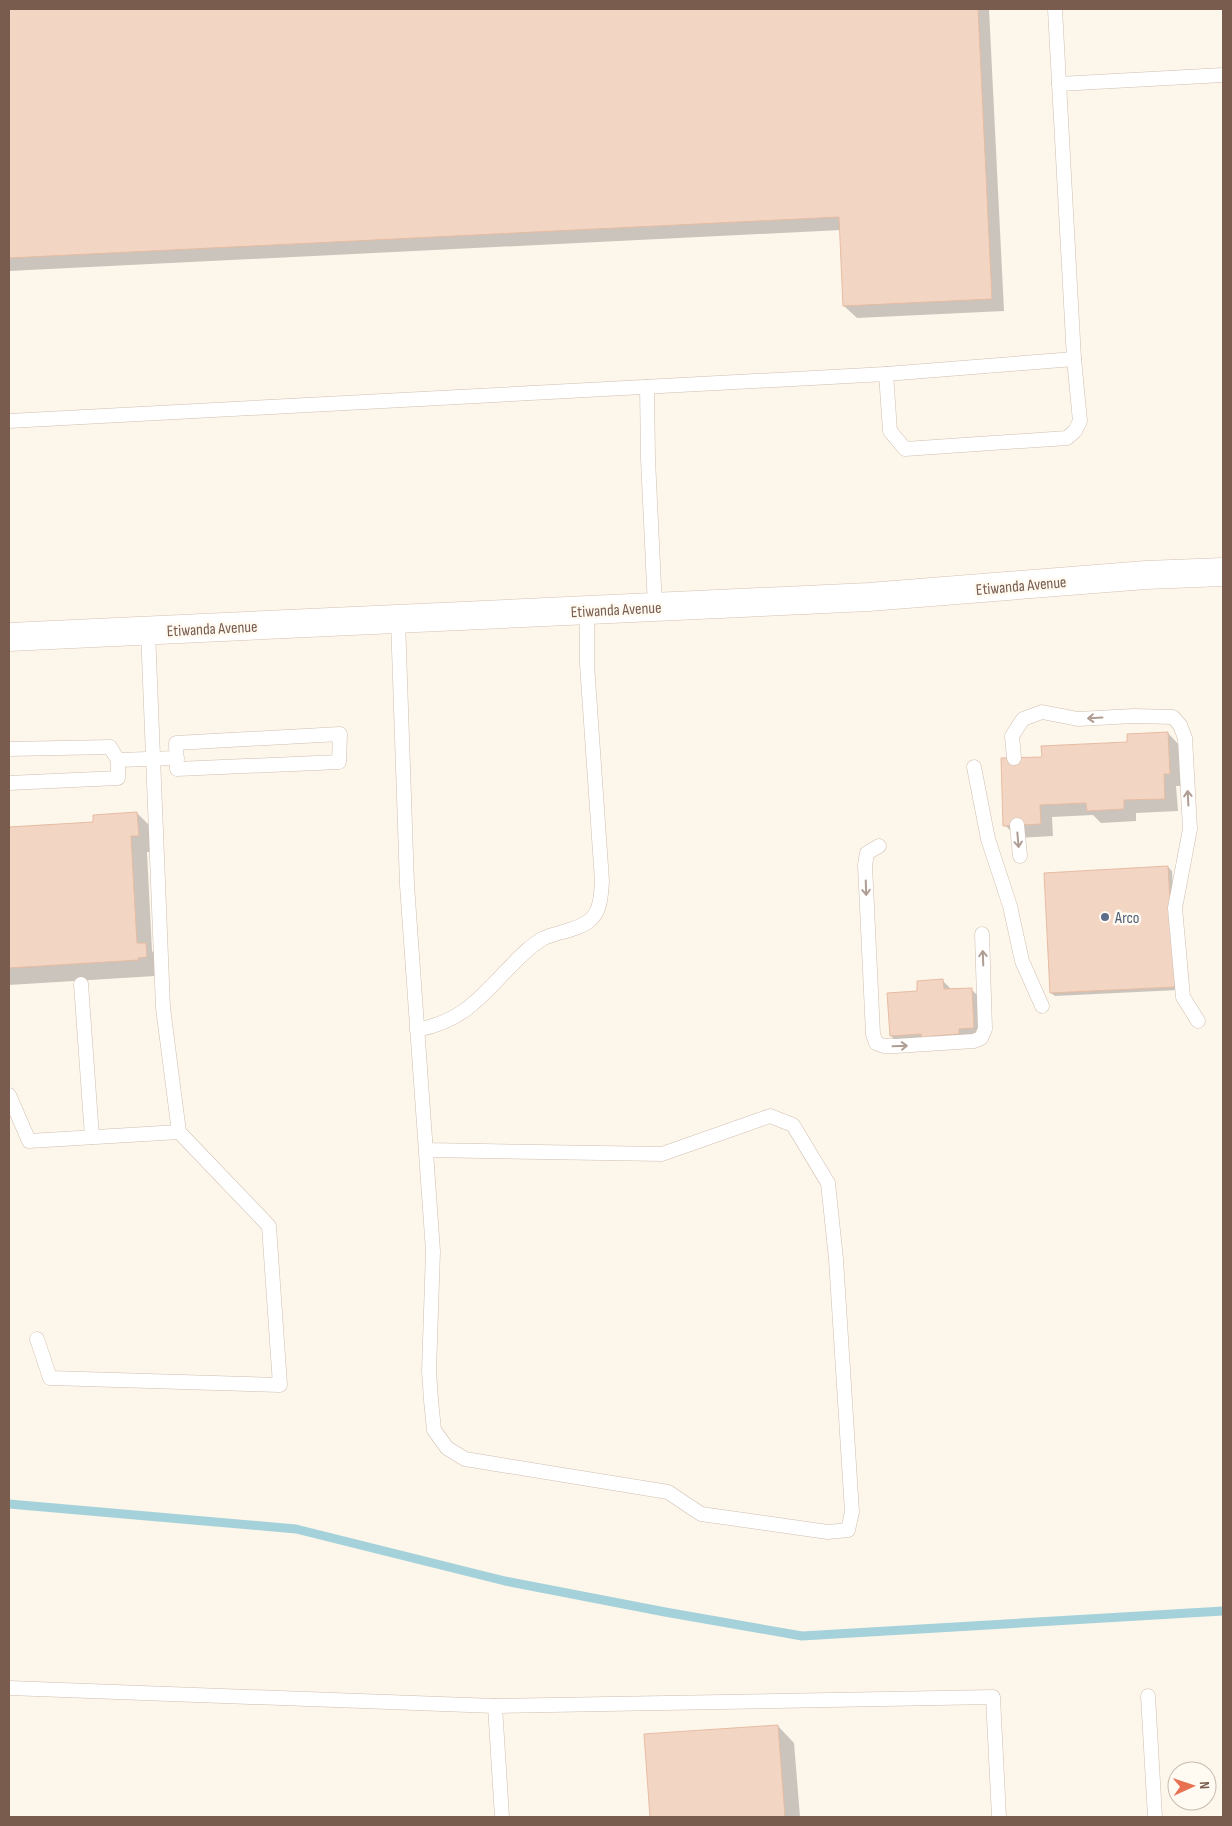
<svg xmlns="http://www.w3.org/2000/svg" width="1232" height="1826" font-family="'Sofia Sans Condensed',sans-serif">
<style>
.shadow{fill:#0003}
.lines{fill:none;stroke-linecap:round;stroke-linejoin:round}
.stream{stroke:#a5d2da;stroke-width:9}
.building{fill:#f3d5c3;stroke:#e6bca3}
.lane-casing{stroke:#d0beb0;stroke-width:15}
.secondary-casing{stroke:#d6c0b0;stroke-width:29}
.lane{stroke:#fff;stroke-width:14}
.secondary{stroke:#fff;stroke-width:28}
.oneway{stroke:#af9d94}
.service-dot{fill:#5c6f8a;stroke:#fffaf2;stroke-width:2}
.labels{text-anchor:middle;stroke-width:5;stroke-linejoin:round;paint-order:stroke}
.street-label{font-size:16px;fill:#795c4d;stroke:#fffaf2}
.service-label{font-size:16px;fill:#4e5e75;stroke:#fffaf2;text-anchor:start}
</style>
<rect width="100%" height="100%" fill="#fdf6eb"/>
<g class="shadow">
<path d="M9,9H989L1004,311L857,318L844,306L841,230L9,271Z"/>
<path d="M1168,733L1180,746L1182,786H1176L1178,811L1136,813V821L1101,823L1093,815L1052,817L1053,836L1017,838L1005,825L1043,758L1128,743Z"/>
<path d="M137,813L154,830L155,852H147L152,951L162,961L163,973L154,974L155,976L9,985V829L95,824Z"/>
<path d="M1168,867L1172,871L1178,990L1055,996L1051,993Z"/>
<path d="M943,981L951,989H971L979,997L982,1036L899,1044L891,1036L918,992Z"/>
<path d="M778,1726L794,1743L800,1817H651L645,1735Z"/>
</g>
<g class="lines">
<path class="stream" d="M9,1504L296,1529L505,1581L665,1612L802,1636L1223,1611"/>
</g>
<g class="building">
<path d="M9,9H978L992,299L843,306L839,217L9,258Z"/>
<path d="M1168,732L1170,774H1164L1165,799L1124,800V809L1087,811L1086,803L1040,805L1041,824L1003,826L1001,758L1042,757L1041,746L1127,742V734Z"/>
<path d="M137,812L139,836H131L137,943H146L147,957L138,958L139,960L9,968V827L93,822V815Z"/>
<path d="M1168,866L1175,987L1050,993L1044,873Z"/>
<path d="M943,979L944,989L972,988L974,1028L959,1029V1034L932,1036V1040H922L921,1034L890,1036L887,993L917,991V981Z"/>
<path d="M778,1725L785,1817H650L644,1734Z"/>
</g>
<g class="lines">
<g class="lane-casing">
<g id="lane">
<path d="M1059,84L1223,75"/>
<path d="M886,374L1074,359"/>
<path d="M647,387L648,459L655,607"/>
<path d="M9,421L886,374L890,431L905,449L1067,438L1075,431L1080,421L1074,359L1055,9"/>
<path d="M398,620L407,885L433,1251L429,1371L431,1400L434,1430L447,1448L465,1459L668,1492L701,1514L828,1532L848,1530L852,1512L836,1259L828,1183L793,1125L770,1116L662,1154L426,1150"/>
<path d="M340,734L339,762L177,769L176,743Z"/>
<path d="M9,749L110,747L118,760V778L9,783"/>
<path d="M1014,758L1012,736L1023,719L1042,712L1078,719L1134,716L1173,717L1180,725L1185,738L1190,829L1175,908L1183,997L1198,1021"/>
<path d="M118,760L177,758"/>
<path d="M974,767L988,839L1010,906L1022,961L1042,1006"/>
<path d="M1017,825L1020,856"/>
<path d="M879,846L867,853L865,865L873,1034L876,1043L884,1046H896L974,1041L981,1038L985,1029L982,934"/>
<path d="M81,984L92,1137"/>
<path d="M417,1030C458,1022 476,1003 504,973C516,961 529,946 544,938C557,932 579,930 590,920C601,911 601,894 602,881L587,664V610"/>
<path d="M9,1095L29,1141L179,1132"/>
<path d="M37,1339L50,1378L280,1385L269,1226L179,1132L163,1008L148,631"/>
<path d="M9,1688L495,1706L993,1697L999,1817"/>
<path d="M1148,1696L1155,1817"/>
<path d="M495,1706L502,1817"/>
</g>
</g>
<g class="secondary-casing">
<path id="secondary" d="M9,637L869,597L1146,575L1223,572"/>
</g>
<use href="#lane" class="lane"/>
<use href="#secondary" class="secondary"/>
</g>
<defs><path id="oneway-shaft" d="M-6 0H5M1.5-3L5.5 0L1.5 3" fill="none" stroke-width="1.6" stroke-linecap="round" stroke-linejoin="round" transform="scale(1.25)"/></defs>
<g class="oneway">
<use href="#oneway-shaft" transform="translate(1095 718) rotate(177)"/>
<use href="#oneway-shaft" transform="translate(1188 798) rotate(-93)"/>
<use href="#oneway-shaft" transform="translate(1018 840) rotate(85)"/>
<use href="#oneway-shaft" transform="translate(866 888) rotate(88)"/>
<use href="#oneway-shaft" transform="translate(983 958) rotate(-92)"/>
<use href="#oneway-shaft" transform="translate(900 1046) rotate(-2)"/>
</g>
<circle class="service-dot" cx="1105" cy="917" r="5"/>
<g class="labels">
<g class="street-label">
<text transform="translate(1021 585) rotate(-5)" y="6">Etiwanda Avenue</text>
<text transform="translate(616 609) rotate(-3)" y="6">Etiwanda Avenue</text>
<text transform="translate(212 628) rotate(-3)" y="6">Etiwanda Avenue</text>
</g>
<g class="service-label">
<text x="1115" y="923">Arco</text>
</g>
</g>
<rect width="1232" height="1826" fill="none" stroke="#795c4d" stroke-width="20"/>
<g transform="translate(1192 1786) rotate(87)"><circle r="24" fill="#fffaf2" stroke="#c9bbb0"/>
<path d="M0-4L9 19L0 12L-9 19Z" fill="#e77151"/>
<text y="-8" font-size="14" font-weight="bold" text-anchor="middle" fill="#795c4d">N</text>
</g>
</svg>
